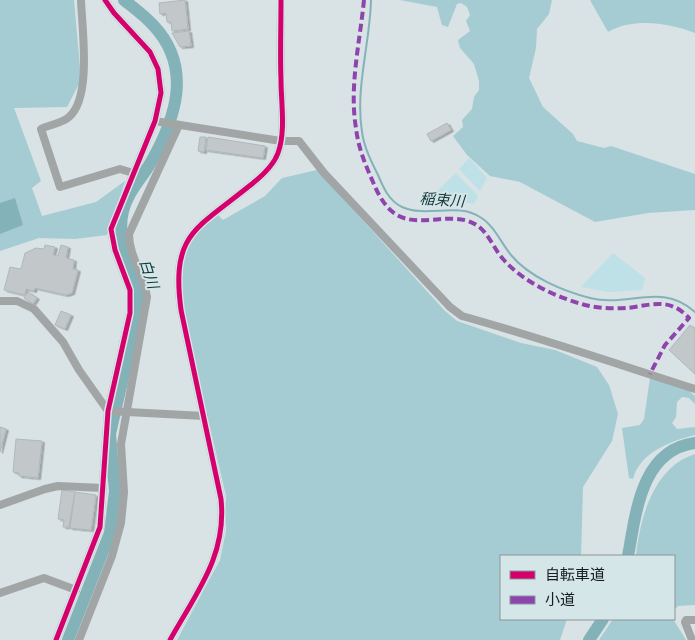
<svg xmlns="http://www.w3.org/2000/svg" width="695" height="640" font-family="Lato,'Noto Sans JP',sans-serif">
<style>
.green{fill:#bde1e7}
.forest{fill:#a5ccd2}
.water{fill:#83b2b9}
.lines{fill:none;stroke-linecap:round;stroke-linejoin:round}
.stream{stroke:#83b2b9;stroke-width:2}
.river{stroke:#83b2b9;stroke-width:12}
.building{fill:#c2c8c9;stroke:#b0b8b9;filter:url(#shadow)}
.minor{stroke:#a1a5a5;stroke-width:8}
.quiet{stroke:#8e44ad;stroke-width:4;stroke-dasharray:8 4;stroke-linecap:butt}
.cycleway-casing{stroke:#d5e6e8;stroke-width:8}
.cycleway{stroke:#d6006c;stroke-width:5}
.labels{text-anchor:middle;stroke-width:4;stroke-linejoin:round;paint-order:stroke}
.water-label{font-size:15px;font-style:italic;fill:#123337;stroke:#d5e6e8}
</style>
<defs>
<filter id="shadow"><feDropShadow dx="2.5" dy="1.5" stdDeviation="0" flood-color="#0004"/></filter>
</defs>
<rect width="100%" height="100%" fill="#d9e2e4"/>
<g class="green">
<path d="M469,158L487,178L480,191L459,169Z"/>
<path d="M456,173L478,196L474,204L458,201L425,203Z"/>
<path d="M613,253L645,278L642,290L609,292L581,287Z"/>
</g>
<g class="forest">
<path d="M0,0H74L81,80L67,107L14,108L41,181L32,188L42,216L96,202L125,181L107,235L75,239L39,238L0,251Z"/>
<path d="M400,0H552L549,14L537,29L536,48L529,78L543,107L573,134L577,141L604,148L611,146L695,174V210L648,213L595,222L520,182L490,176L467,155L453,136L463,127L462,120L472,109L474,97L479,90V81L474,64L460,48L458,40L470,31L466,21L470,15L467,7L461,3L457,4L448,27L442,25L437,7Z"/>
<path d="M590,0H695V33C670,23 633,17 608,32Z"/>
<path d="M317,170L445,311L457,321L521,343L555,350L597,367L609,385L618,414L612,441L583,487L581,556H501V619H567L560,640H177L220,560L226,531V496L190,339L180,278L182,262L189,246L200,230L218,215L223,220L265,196L282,178Z"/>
<path d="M650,378L687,389L695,396V404L689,398L682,397L677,402L676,417L672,423L677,429L695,427V435C671,441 640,452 633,479L629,478L622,428L640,425L644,419Z"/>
<path d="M695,454V605L678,606L674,610V556H636C640,517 654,467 695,454Z"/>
<path d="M613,619H673L686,640H599Z"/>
</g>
<path class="water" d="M15,198L23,225L0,234V203Z"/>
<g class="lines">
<path class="stream" d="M371,0C370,44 355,88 362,132C364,147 371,161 378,175C383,187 389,201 402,207C427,218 457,202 480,217C494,225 501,243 511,255C529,277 563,291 590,298C628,308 661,281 695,312"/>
<g class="river">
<path d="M628,556C636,513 641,450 695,443"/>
<path d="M68,640L110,533L115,491L110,434L140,303C136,270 115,244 123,211C128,191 141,180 151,162C176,118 193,67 153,25C145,16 134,8 124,0"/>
<path d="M589,640L603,619"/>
</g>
</g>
<g class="building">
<path d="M185,0L188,29L172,31L171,22H167L166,13L160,14L159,3Z"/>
<path d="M189,31L191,46L180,47L172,33Z"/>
<path d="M447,123L451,130L431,141L427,134Z"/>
<path d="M200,137H206L204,152L198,151Z"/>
<path d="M208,137L265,146L263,158L206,150Z"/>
<path d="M45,245L55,247L53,255L58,256L61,245L68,247L66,258L74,260L73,269L78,270L72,293L66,295L35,288L34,291L26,289L25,295L4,290L10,267L21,269L25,253L36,248L44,249Z"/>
<path d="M28,292L37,298L33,304L24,298Z"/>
<path d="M61,311L71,315L65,329L55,325Z"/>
<path d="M690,325L695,329V374L669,350Z"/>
<path d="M0,427L6,429L0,452Z"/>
<path d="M16,439L42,441L38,478L19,476V473L13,472Z"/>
<path d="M62,490L75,492L69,527H63L64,520L58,519Z"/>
<path d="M75,492L96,495L91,530L70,528Z"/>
</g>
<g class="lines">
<g class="minor">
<path d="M81,0C82,28 92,98 69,117C63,123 49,125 41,129L60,187L120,169L133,173"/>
<path d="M155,121L281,141H299L324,173L450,307L462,316C541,338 617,364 695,389"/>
<path d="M0,301H17L34,309L63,342L79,370L108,411"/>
<path d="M108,411L204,416"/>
<path d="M0,505L45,489L58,486L103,488"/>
<path d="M0,593L44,578L76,590"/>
<path d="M56,640L100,527L108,411L130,313V290L115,250L111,229L155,121L161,93L158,69L150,52L114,13L105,0"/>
<path d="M79,640L112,556L121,523L124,492L121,444L147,297C144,275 129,256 129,234L179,125"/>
<path d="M170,640C196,593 227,556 221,499L181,310C171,234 195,230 248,187C260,178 273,167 278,153C286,131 281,103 281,80C280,54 281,27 281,0"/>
<path d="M692,640L685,622L686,620H695"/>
</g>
<path class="quiet" d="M364,0C360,41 349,87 356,128C358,147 365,164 373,182C378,194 385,208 397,215C421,229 454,209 478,226C489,234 494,249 503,259C523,282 556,297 585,305C598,308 612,309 626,308C641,307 660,300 674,307C680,309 685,314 689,318L665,345L650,374"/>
<g class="cycleway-casing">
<g id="cycleway">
<path d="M56,640L100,527L108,411L130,313V290L115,250L111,229L155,121L161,93L158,69L150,52L114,13L105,0"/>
<path d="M170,640C196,593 227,556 221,499L181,310C171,234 195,230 248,187C260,178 273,167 278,153C286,131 281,103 281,80C280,54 281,27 281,0"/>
</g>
</g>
<use href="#cycleway" class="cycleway"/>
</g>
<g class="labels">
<g class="water-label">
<text transform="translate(442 200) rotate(4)" y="5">稲束川</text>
<text transform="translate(149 274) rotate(72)" y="5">白川</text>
</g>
</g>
<rect x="500" y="555" width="175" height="65" fill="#d5e6e8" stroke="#899597"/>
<rect x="510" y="571" width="25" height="8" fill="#d6006c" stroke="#899597"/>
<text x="545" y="580" font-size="15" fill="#161c1d">自転車道</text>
<rect x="510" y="596" width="25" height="8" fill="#8e44ad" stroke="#899597"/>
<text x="545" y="605" font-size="15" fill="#161c1d">小道</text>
</svg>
